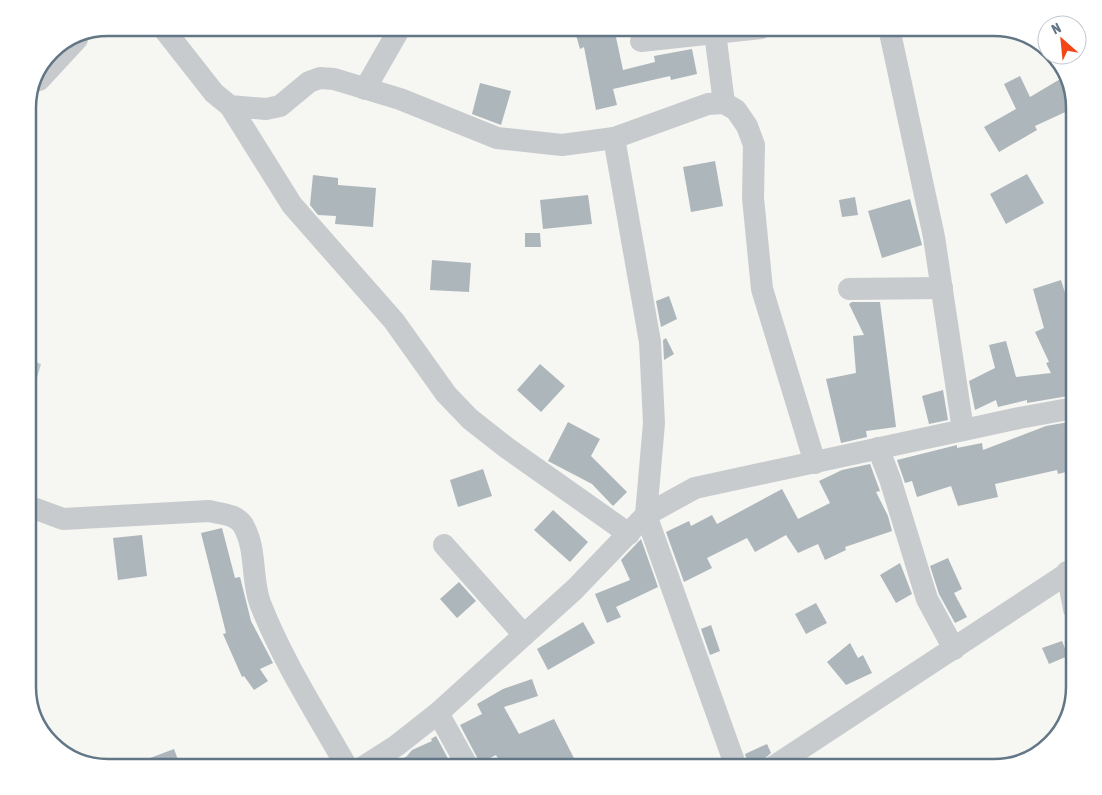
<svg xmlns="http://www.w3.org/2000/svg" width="1102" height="795" font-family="'Asap Condensed',sans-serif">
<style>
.water{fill:#becacf}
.building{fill:#adb6bb}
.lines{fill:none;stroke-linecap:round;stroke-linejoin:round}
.minor{stroke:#c8cbce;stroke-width:22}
.rim{fill:none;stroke:#627686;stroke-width:2.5}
</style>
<rect width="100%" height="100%" fill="#f6f6f2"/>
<path class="water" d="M28,359L41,364L28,409Z"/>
<g class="building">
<path d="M574,28H614L623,70L655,62L654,56L692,49L697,74L671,80L670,76L613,89L617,105L596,110L584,47L580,49Z"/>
<path d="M1067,75L1074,108L1035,126L1037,130L999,152L984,127L1016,109L1004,84L1020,76L1030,97Z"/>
<path d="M480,83L511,91L501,125L472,114Z"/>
<path d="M715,161L723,206L691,212L683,167Z"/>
<path d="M1027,174L1044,203L1006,224L990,194Z"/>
<path d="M313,175L338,178V185L376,188L373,227L335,224L336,216L318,215L310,205Z"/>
<path d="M588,195L592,224L543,229L540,200Z"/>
<path d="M855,197L858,215L842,217L839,200Z"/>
<path d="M910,199L922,245L882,258L868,211Z"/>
<path d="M525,233H540L541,247H525Z"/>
<path d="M432,260L471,263L469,292L430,290Z"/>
<path d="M1061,280L1074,321V395L1027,403V400L998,407L996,400L975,410L969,381L995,368L989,345L1006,341L1016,377L1051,373L1046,363L1049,362L1035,332L1044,328L1033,289Z"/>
<path d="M669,296L677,319L661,327L656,301Z"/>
<path d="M852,302H880L896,427L866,431L867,437L841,443L826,379L856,373L853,336L864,335L849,304Z"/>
<path d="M666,338L674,354L664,360L663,340Z"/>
<path d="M540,364L565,386L541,412L517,390Z"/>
<path d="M943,390L948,420L929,424L922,396Z"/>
<path d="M568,422L600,439L591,456L627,492L613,506L592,484L548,461Z"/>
<path d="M1069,422L1074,437V451L1071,452L1074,470L1058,474L1057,470L995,484L998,497L958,506L951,486L917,497L912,481L905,483L897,460L957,445V448L982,443L983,450L1046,426Z"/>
<path d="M870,464L880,491L876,492L888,516L892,531L845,547L846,550L825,560L818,544L798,553L786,535L755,552L747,538L707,558L712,568L684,582L666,532L689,521L691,526L712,515L717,524L782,489L798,519L830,503L819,481L842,470Z"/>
<path d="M483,469L492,496L458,507L450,480Z"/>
<path d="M553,510L588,542L570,562L534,530Z"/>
<path d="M222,528L235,578L240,577L251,621L273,663L260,669L268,681L254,690L244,676L242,677L223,634L226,633L201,533Z"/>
<path d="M142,535L147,576L118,580L113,538Z"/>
<path d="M641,539L658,587L616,607L621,617L607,623L595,594L630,580L621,560Z"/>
<path d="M948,558L962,589L954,593L967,617L955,623L939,594L930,566Z"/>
<path d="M900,563L912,594L896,603L880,575Z"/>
<path d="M459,582L476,601L457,618L440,599Z"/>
<path d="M816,603L827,623L806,634L795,614Z"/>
<path d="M583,622L595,643L548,670L537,649Z"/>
<path d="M711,625L720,651L710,655L701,629Z"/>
<path d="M1062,641L1068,656L1049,664L1042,648Z"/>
<path d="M850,643L858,658L863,655L872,673L846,685L827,662Z"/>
<path d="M532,679L538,696L504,707L519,734L554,719L579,768H529L526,761L514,768H503L496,755L480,763L460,725L482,714L477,704L503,689Z"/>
<path d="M436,736L453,768H387L407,756L412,750L432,741L431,739Z"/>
<path d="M767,744L771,753L762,761L760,766L749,768L745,754Z"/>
<path d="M174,749L181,768H129V766Z"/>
</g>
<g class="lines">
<g class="minor">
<path d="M163,28L214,93L230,106L266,109L280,106L309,82L320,78L334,79L400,99L497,138L562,145L614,138L708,104L724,103L736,110L747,126L754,145L753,198L762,289L815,463"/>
<path d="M889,28L934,237L963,430"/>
<path d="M715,33L724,103"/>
<path d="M641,41L761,28"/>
<path d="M39,80L77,39"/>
<path d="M365,89L400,28"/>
<path d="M230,106L292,205L394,321L446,394L470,419L507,448L629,534"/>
<path d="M614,138L650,342L654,423L646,515L736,767"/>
<path d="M849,289L942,288"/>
<path d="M878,448L890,479L927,599L954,649"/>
<path d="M28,506L63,519L209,511C221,514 236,514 243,525C257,549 251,578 260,603C282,660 317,714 347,767"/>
<path d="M444,545L524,635"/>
<path d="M1067,572L1074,609"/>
<path d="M438,713L468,767"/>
<path d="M363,767L396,746L438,713L575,589L646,515L695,488L1019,418L1074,408"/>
<path d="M773,767L1074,569"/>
</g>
</g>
<path d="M0 0H1102V795H0ZM108 36H994A72 72 0 0 1 1066 108V687A72 72 0 0 1 994 759H108A72 72 0 0 1 36 687V108A72 72 0 0 1 108 36Z" fill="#fff" fill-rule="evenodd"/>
<path class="rim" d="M108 36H994A72 72 0 0 1 1066 108V687A72 72 0 0 1 994 759H108A72 72 0 0 1 36 687V108A72 72 0 0 1 108 36Z"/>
<g transform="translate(1062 40) rotate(333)"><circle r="24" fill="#ffffff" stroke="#c0c8cf"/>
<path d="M0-4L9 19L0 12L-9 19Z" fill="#f34515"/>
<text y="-8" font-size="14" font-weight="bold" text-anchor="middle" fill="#627686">N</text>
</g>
</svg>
